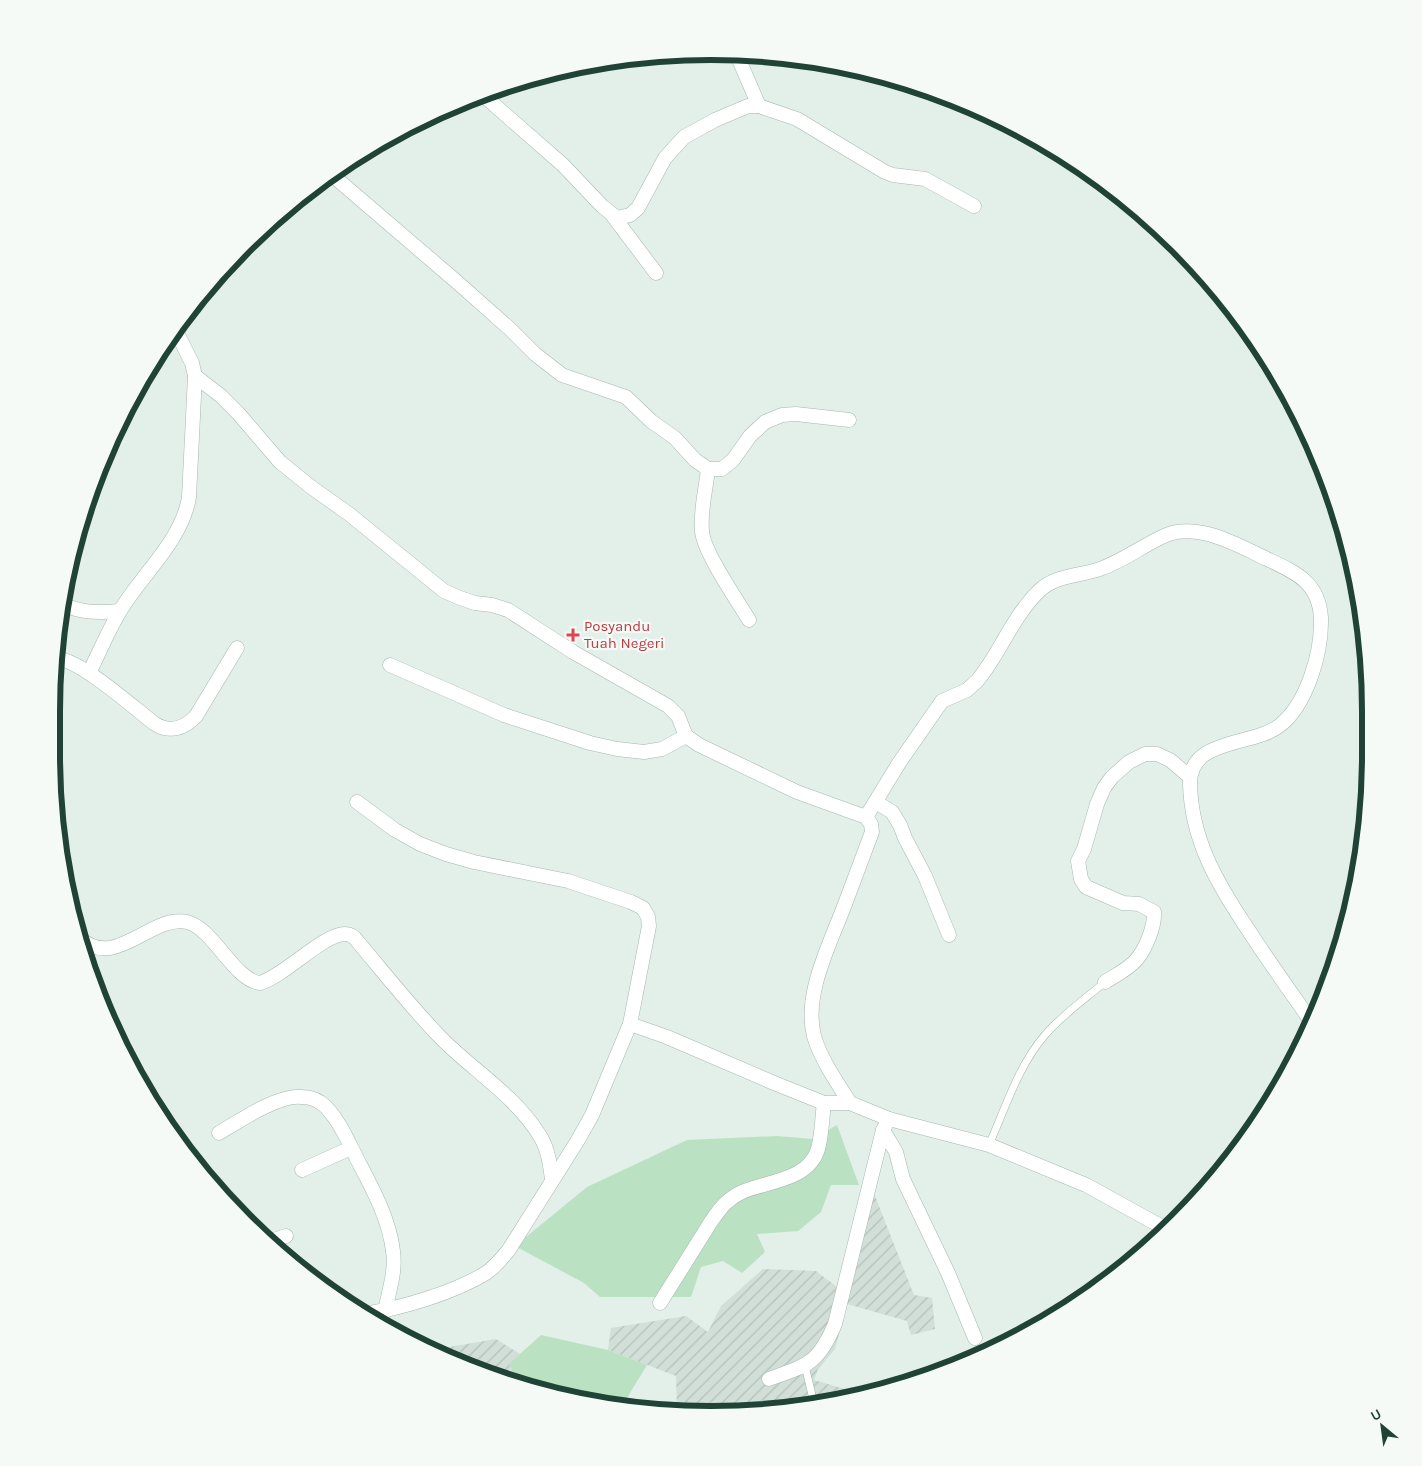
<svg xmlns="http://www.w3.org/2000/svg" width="1422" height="1466" font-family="Karla,sans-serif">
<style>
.industrial{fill:url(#industrial-furrows)}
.grass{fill:#bae2c2}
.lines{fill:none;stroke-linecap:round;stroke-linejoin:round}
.lane-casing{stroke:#a5b8b0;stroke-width:8}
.street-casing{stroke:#a5b8b0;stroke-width:15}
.lane{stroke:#fff;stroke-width:7}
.street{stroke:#fff;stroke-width:14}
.health-dot{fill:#e0444e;stroke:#f5faf7;stroke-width:2}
.labels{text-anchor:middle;stroke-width:4.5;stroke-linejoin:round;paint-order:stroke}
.health-label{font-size:15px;fill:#be3a42;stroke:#f5faf7;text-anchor:start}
.rim{fill:none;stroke:#204337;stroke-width:6}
</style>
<defs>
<pattern id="industrial-furrows" width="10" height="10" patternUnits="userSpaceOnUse" patternTransform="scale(1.25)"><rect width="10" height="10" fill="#d1dfd8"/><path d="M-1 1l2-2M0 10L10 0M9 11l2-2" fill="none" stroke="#b3c1ba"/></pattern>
</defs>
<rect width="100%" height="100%" fill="#e3efe9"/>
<g class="industrial">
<path d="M873,1191L914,1295L932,1298L935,1329L911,1335L907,1321L847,1304L835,1349L818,1369L814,1380L855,1392V1397L754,1413L677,1411L676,1376L608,1350L611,1328L686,1316L708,1332L721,1306L763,1269L816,1271L837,1287Z"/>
<path d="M496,1339L520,1354L510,1363L515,1383L499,1380L432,1350Z"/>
</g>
<g class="grass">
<path d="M837,1125L859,1185H831L821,1212L798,1231L757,1234L765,1252L742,1273L723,1261L701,1267L691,1297H600L584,1283L515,1246L587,1187L687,1140L777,1136L812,1139Z"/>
<path d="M541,1335L608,1350L647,1365L627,1398L634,1409H625L515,1383L510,1363Z"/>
</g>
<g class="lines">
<g class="lane-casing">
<g id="lane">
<path d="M989,1145C1005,1109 1018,1066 1045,1035C1062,1015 1085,999 1105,982"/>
<path d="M805,1366L814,1403"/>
</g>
</g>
<g class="street-casing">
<g id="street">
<path d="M737,55L759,106"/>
<path d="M483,95L563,165L602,206L617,218L630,215L638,208L665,158L684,137L715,120L748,106H759L797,119L885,172L893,175L925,179L974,206"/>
<path d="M331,174L457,282L510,329L535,354L562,375L626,397L651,421L675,438L695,460L708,469H722L733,460L750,436L765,422L782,415L796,414L849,420"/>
<path d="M613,216L656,273"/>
<path d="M195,376L221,396L238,413L280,462L311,487L349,514L444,591L460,598L475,603L492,605L508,610L573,652L668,706L678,716L686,736L699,745L797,792L866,817L871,824L872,832C863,856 854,880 845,904C831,942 803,994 814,1036C821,1060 837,1082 850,1103"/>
<path d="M708,469C706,489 700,511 702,531C703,551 737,600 749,620"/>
<path d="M62,604C81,613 99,613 120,611"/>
<path d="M55,658C80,659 134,708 155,724C170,733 184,729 196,716L237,648"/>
<path d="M390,665L504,715L590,743L617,749L644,752L662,749L686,736"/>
<path d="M89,673C99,653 108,631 120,611C142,574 182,541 189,497L195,376L192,363L176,331"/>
<path d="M357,802L395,830L420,844L446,854L474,862L568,881L631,902L643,908L648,917L649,926L630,1024L592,1115L578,1140L508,1251C501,1259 495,1267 486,1273C453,1293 402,1308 364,1314"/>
<path d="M876,802L892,812L900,825L905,838L925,876L949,935"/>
<path d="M866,817L899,763L942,701L967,690L977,681C1000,654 1012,617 1039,591C1055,575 1080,576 1100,569C1123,561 1142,546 1164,536C1197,521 1237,545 1267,559C1295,572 1319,582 1321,618C1322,652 1307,705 1279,726C1253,746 1190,738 1190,783C1191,840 1218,885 1249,931C1269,962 1290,991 1311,1021"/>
<path d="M80,938C115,971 151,914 187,922C213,928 234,980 260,983C286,975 323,934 345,934C351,934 355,937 358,942C385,974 411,1007 440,1037C472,1070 515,1095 540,1136C548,1149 550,1164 552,1179"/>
<path d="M1105,982C1116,975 1129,969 1137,959C1146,948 1155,926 1154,912L1139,904L1123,903L1086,887L1081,879L1078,861L1084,849L1097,804L1104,788L1112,777L1129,762L1145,754H1157L1170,760L1190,777"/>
<path d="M630,1024L667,1037L774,1083L824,1103H850L889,1119L989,1145L1086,1185L1166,1229"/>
<path d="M883,1130L896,1152L903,1179L948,1273L975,1338"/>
<path d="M219,1133C239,1121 279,1094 302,1097C311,1097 320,1101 326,1107C340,1122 348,1141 357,1159C372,1188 389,1218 393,1251C396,1271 389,1291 385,1311"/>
<path d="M302,1170L351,1148"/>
<path d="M268,1242L286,1236"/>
<path d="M660,1303L712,1220C720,1209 727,1199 740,1193C764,1181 808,1182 818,1149C822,1135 822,1118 824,1103"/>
<path d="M769,1379C808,1365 818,1364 835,1324L883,1130L889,1119"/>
</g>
</g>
<use href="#lane" class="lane"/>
<use href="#street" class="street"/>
</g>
<path class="health-dot" d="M570.5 627.5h5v5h5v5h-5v5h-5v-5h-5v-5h5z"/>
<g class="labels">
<g class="health-label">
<text x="584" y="631">Posyandu<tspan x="584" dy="17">Tuah Negeri</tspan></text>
</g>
</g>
<path d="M0 0H1422V1466H0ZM711 60H711A651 651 0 0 1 1362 711V755A651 651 0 0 1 711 1406H711A651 651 0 0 1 60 755V711A651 651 0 0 1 711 60Z" fill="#f5faf7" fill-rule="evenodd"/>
<path class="rim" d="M711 60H711A651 651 0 0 1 1362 711V755A651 651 0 0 1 711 1406H711A651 651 0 0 1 60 755V711A651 651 0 0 1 711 60Z"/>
<g transform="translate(1382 1426) rotate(331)" stroke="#f5faf7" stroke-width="4" paint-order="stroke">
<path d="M0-4L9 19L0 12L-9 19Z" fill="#204337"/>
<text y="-8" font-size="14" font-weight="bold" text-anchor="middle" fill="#204337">U</text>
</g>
</svg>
